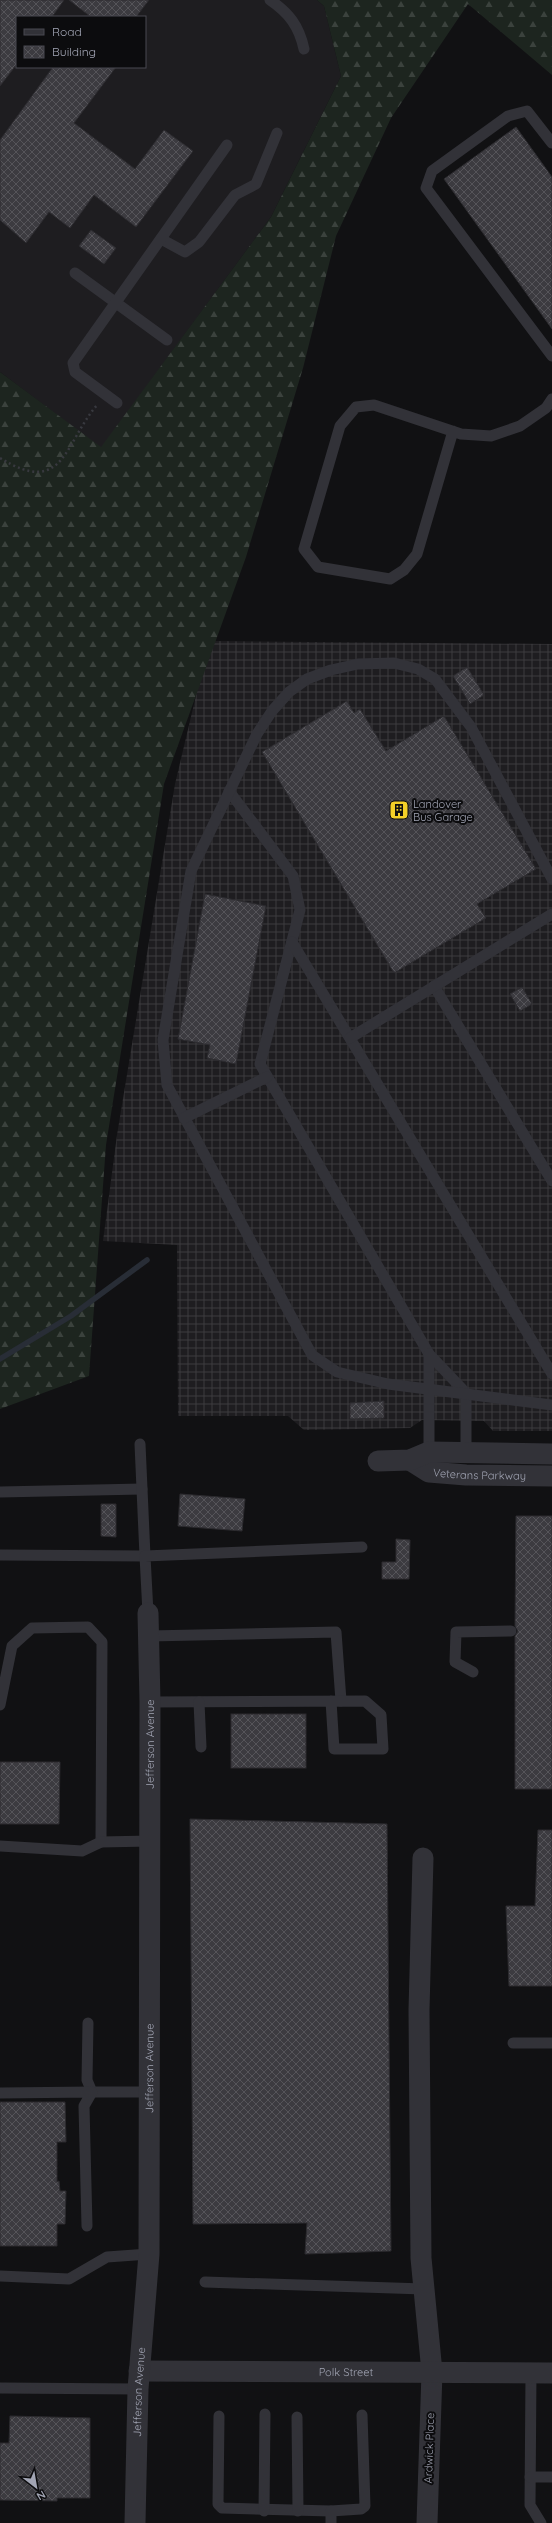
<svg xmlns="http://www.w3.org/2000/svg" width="552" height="2523" font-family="Quicksand,sans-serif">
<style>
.built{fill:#1e1d20;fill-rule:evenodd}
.industrial{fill:url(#industrial-grid)}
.forest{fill:url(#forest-firs)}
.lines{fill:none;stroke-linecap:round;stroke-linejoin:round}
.stream{stroke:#282d36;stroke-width:5.5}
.building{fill:url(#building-cross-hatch);stroke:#2c2b2f}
.path{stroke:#38393f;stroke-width:2.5;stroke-dasharray:2 3;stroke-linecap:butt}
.service{stroke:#323238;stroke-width:11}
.minor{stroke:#323238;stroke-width:21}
.labels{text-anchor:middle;stroke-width:4;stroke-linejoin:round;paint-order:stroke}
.poi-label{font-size:11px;fill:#a2a5b4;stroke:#0c0c0e;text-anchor:start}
.street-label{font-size:11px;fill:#a2a5b4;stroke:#0c0c0e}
</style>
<defs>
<pattern id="industrial-grid" width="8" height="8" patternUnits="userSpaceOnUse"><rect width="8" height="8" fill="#1e1d20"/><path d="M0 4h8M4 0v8" fill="none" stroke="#3c3b3e"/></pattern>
<pattern id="forest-firs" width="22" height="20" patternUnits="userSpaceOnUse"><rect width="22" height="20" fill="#1d251f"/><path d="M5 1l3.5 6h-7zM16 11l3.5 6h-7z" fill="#3b423d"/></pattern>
<pattern id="building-cross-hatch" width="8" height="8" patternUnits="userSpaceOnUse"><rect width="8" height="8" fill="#3c3b40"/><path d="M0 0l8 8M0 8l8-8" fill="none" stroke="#555459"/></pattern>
</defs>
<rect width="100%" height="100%" fill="#111113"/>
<path class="built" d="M0,0H317L324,6L341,76L271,217L101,448L0,372ZM17,17H145V67H17Z"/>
<path class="industrial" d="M209,641L552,644V1431H493L484,1421L422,1420L410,1428L304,1430L288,1416H178L177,1245L103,1241L117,1135L175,784Z"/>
<path class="forest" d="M317,0H552V75L468,4L391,118L336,236L303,368L246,557L164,784L106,1145L89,1376L0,1409V372L101,447L271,217L341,76L324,6Z"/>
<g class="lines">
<path class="stream" d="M0,1359L71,1316L147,1260"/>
</g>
<g class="building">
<path d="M0,0H64L52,17H17V64L0,86Z"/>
<path d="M69,0H149L136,17H91Z"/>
<path d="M53,67H116L74,123L135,169L164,130L193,151L136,227L94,195L70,228L49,212L26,243L0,220V140Z"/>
<path d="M516,127L552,177V329L444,179Z"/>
<path d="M91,230L116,248L104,264L79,246Z"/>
<path d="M467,667L484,695L470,704L453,676Z"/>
<path d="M347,701L354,713L360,709L386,751L444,716L536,869L477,904L486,918L394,973L262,752Z"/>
<path d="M205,894L266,906L236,1064L207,1058L210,1045L178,1039Z"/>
<path d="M522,987L532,1004L520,1011L510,994Z"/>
<path d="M384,1401V1418L350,1419V1403Z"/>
<path d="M180,1494L245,1499L242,1531L178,1526Z"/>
<path d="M101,1504H116V1537L101,1536Z"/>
<path d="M516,1516H552V1789H515V1636L518,1631L515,1626Z"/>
<path d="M396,1539L410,1540L409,1579H382V1562H396Z"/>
<rect x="231" y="1714" width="75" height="54"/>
<path d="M0,1762H60L59,1824H0Z"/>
<path d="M190,1819L387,1824L391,2251L305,2254L307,2223L193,2224Z"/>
<path d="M538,1830H552V1986H509L506,1906H535Z"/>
<path d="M0,2102H65L66,2142H57V2182L59,2181L60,2191H66L65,2224H57V2246H0Z"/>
<path d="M10,2416L90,2418V2498H57V2501L0,2500V2443H9Z"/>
</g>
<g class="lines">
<path class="path" d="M0,458C65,498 64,442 98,404"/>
<g class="service">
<path d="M270,0C289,13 299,26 304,49"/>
<path d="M552,143L527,111L508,116L432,171L426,188L552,356"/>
<path d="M161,239L185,252L199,242L235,195L256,184L277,133"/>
<path d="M75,273L167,340"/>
<path d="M117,403L75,372L73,363L227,145"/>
<path d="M453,431L417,554L404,570L390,579L318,567L304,549L340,426L356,407L374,405L461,434L491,436L520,426L546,408L552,399"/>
<path d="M229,791L293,876L300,910L260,1064L429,1354L466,1393V1456"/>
<path d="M552,879L471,727L435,679L418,669L394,663L358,664L331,670L307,679L289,692L272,711L257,734L191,871L163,1040L167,1085L312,1355L337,1372L388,1384L552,1405"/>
<path d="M292,942L552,1374"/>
<path d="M434,986L552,1181"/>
<path d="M350,1038L552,914"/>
<path d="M184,1118L267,1077"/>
<path d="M429,1455V1354"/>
<path d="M0,1492L142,1489"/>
<path d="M1,1555L145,1556L140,1444"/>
<path d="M148,1613L145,1556L362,1547"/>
<path d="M149,1636L336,1632L341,1701"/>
<path d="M473,1672L455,1662L456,1632L511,1631"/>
<path d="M150,1702L365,1701L381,1715L383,1749H334L331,1701"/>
<path d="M199,1702L201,1747"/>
<path d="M0,1705L12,1646L32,1628L88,1627L102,1642L101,1842"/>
<path d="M0,1846L82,1851L101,1842L150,1841"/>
<path d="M88,2023L87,2080L92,2092H150"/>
<path d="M513,2043H552"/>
<path d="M0,2093L92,2092L84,2106L87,2226"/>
<path d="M0,2276L69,2279L107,2257L149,2254"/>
<path d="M205,2282L424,2289"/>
<path d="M531,2373L530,2505L541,2523"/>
<path d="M0,2388L138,2389"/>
<path d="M219,2416L218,2504L222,2508L331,2511"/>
<path d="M297,2417L298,2511"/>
<path d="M530,2477H552"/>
<path d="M264,2511L265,2414"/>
<path d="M331,2523V2511L361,2509L365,2506L362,2415"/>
</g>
<g class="minor">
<path id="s1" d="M410,1460L429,1472L466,1475L552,1476"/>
<path d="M378,1461L410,1460L429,1452L552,1454"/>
<path d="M423,1858L419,2010L421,2258L432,2372L427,2523"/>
<path id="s2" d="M139,2371L552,2373"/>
<path id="s3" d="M135,2523L138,2389L149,2254L150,1702L148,1613"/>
</g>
</g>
<defs>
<g id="building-square" transform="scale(1)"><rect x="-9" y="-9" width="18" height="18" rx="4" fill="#f4d028" stroke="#0c0c0e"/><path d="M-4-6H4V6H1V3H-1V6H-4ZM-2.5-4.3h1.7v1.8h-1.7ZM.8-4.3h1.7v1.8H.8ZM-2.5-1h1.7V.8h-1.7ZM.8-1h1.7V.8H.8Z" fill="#111"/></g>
</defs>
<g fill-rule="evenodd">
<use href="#building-square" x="399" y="810"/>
</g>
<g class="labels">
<g class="poi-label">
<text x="413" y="808">Landover<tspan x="413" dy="13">Bus Garage</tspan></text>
</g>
<g class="street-label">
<text dy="4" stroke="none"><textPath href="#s1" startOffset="73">Veterans Parkway</textPath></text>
<text dy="4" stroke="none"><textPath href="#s3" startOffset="779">Jefferson Avenue</textPath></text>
<text dy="4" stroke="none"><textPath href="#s3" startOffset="455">Jefferson Avenue</textPath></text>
<text dy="4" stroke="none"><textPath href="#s2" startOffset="207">Polk Street</textPath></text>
<text dy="4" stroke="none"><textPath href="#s3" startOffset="131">Jefferson Avenue</textPath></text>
<text transform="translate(429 2448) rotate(-88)" y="4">Ardwick Place</text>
</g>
</g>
<rect x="16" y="16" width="130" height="52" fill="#0c0c0e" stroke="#484950"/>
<rect x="24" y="29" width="20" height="6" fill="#323238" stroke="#484950"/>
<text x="52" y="36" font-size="12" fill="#a2a5b4">Road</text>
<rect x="24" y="46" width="20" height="12" fill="url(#building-cross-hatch)" stroke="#484950"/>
<text x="52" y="56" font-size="12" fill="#a2a5b4">Building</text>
<g transform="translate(36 2487) rotate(149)" stroke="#0c0c0e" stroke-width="3" paint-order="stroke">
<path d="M0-3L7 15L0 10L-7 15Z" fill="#a2a5b4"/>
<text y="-6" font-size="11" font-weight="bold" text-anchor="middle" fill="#a2a5b4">N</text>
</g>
</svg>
